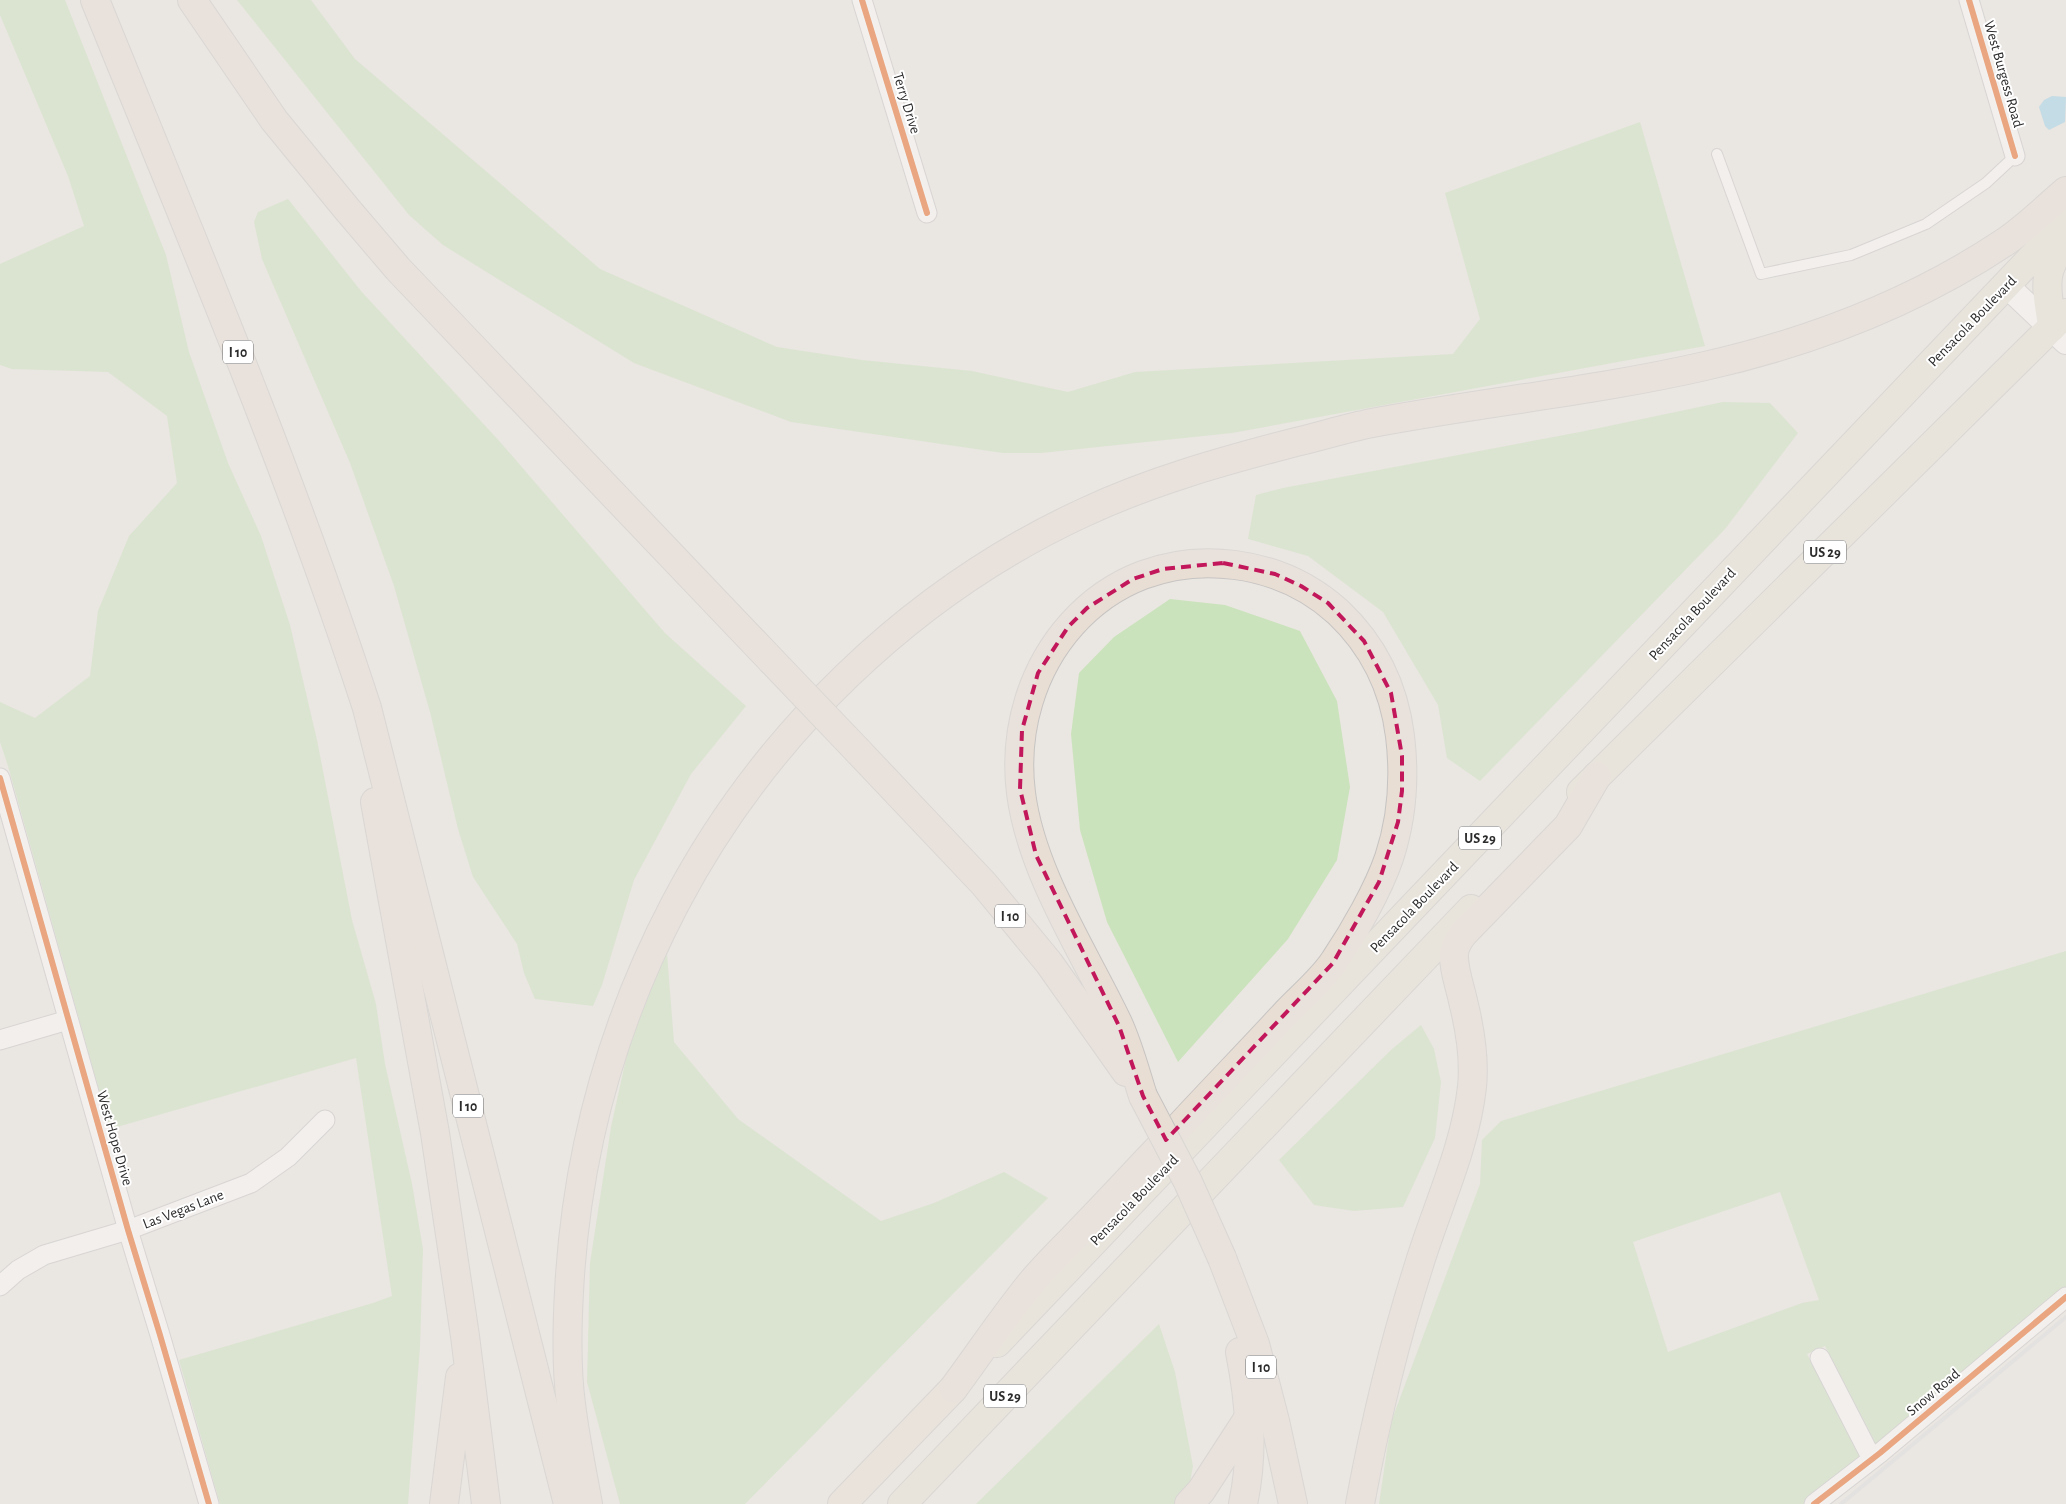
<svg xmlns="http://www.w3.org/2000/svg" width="2066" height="1504" font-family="'Alegreya Sans',sans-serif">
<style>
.green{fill:#cbe3bc;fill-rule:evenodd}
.water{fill:#98d0e8}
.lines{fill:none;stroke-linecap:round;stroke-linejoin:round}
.service-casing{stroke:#c3c2c2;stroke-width:12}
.minor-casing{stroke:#c3c2c2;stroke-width:21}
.tertiary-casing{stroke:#c3c2c2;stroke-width:26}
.primary-casing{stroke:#c6c4c2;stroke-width:30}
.trunk-casing{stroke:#c6c4c2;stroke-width:30}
.motorway-casing{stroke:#c6c4c2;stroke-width:30}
.service{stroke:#fcfbfb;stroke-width:10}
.minor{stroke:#fcfbfb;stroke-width:19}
.tertiary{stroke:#fcfbfb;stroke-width:24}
.primary{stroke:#e6e3d5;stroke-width:28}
.trunk{stroke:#e8e0d4;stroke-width:28}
.motorway{stroke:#e9ded4;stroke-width:28}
.rail{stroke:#dededf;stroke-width:4}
.motorway-bridge-casing{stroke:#c6c4c2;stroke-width:30;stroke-linecap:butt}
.motorway-bridge{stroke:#e9ded4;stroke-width:28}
.cycleway-casing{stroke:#fff;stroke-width:9}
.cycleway{stroke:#e8590c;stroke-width:6}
.marked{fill:none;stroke:#c2185b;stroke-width:4;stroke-dasharray:10 6;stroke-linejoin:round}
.labels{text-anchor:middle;stroke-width:4;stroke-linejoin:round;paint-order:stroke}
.shield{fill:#fff;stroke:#6b6b6b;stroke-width:1}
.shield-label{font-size:14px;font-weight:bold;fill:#2c2c2c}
.street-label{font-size:15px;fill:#2c2c2c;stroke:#fff}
</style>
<rect width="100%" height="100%" fill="#eae6e2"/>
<g class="green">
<path d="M0,0H65L166,255L189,352L228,463L261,536L290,625L317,740L352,920L376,1004L385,1064L412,1184L423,1249L420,1347L408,1504H220L179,1360L373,1303L392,1296L356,1058L110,1129L8,766L0,742V702L35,718L90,676L98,611L129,536L177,483L167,416L108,372L12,369L0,365V264L84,226L68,176L0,15Z"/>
<path d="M237,0H311L355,59L600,269L777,347L862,360L972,371L1068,392L1135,372L1453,354L1480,319L1445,193L1640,122L1705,346L1232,433L1041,453H1003L791,422L634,363L443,245L409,215Z"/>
<path d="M288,199L361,291L501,443L665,633L746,706L691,774L634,880L602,985L593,1006L535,999L524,973L517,944L473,877L458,829L430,712L394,586L350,463L262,259L254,222L258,212Z"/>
<path d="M1723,402L1770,403L1798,433L1725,529L1480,781L1447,758L1438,705L1383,612L1308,556L1248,539L1256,495L1283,488L1580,432Z"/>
<path d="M1170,599L1225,605L1300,631L1337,701L1350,787L1337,860L1288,939L1178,1062L1107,922L1080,830L1071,734L1079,673L1114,637Z"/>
<path d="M2066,951V1289L1877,1446L1825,1346L1807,1354L1861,1459L1807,1504H1379L1391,1422L1480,1184L1482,1140L1501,1121ZM1780,1192L1819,1300L1802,1303L1668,1352L1633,1242Z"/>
<path d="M667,954L674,1042L738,1119L881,1221L934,1203L1004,1172L1048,1198L745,1504H620L587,1382L590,1263L611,1127L636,1013L648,983Z"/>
<path d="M1421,1025L1434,1049L1441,1082L1435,1138L1403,1207L1354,1211L1314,1205L1279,1160L1391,1050Z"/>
<path d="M1159,1324L1175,1372L1193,1466L1186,1504H976Z"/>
</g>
<path class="water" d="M2052,96L2066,97L2065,122L2049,130L2045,126L2039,107L2044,100Z"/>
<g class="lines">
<g class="service-casing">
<path id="service" d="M1717,154L1761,274L1851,255L1926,224L1986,183L2015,156"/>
</g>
<g class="minor-casing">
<g id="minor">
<path d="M862,0L927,213"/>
<path d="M1969,0L2015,156"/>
<path d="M0,778L128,1230L160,1335L209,1504"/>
<path d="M0,1040L68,1020"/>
<path d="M0,1286L18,1270L44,1255L128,1230L251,1183L288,1157L325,1120"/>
<path d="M1820,1358L1872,1459"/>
<path d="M1814,1504L1880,1453L2066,1297"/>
</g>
</g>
<g class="tertiary-casing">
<path id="tertiary" d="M2006,285L2066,342"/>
</g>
<g class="primary-casing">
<g id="primary">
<path d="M2052,327C2048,292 2039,272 2066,243"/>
<path d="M1581,792L2066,313"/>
<path d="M997,1343L2066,222"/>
<path d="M902,1504L1471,909"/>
</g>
</g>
<g class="trunk-casing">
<path id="trunk" d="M842,1504L953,1389"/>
</g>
<g class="motorway-casing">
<g id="motorway">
<path d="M95,0C190,234 289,468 367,708L568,1504"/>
<path d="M192,0L274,120L346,208L398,269L771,660"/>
<path d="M858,751L984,884L1049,963L1126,1072"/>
<path d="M375,802L435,1133L465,1336L486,1504"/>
<path d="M1222,1258L1255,1344L1275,1421L1293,1504"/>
<path d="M1240,1352C1250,1403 1254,1453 1243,1504"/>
<path d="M953,1389C979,1354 1004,1316 1032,1282C1047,1264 1064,1248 1080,1231C1113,1197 1145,1162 1178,1128C1214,1089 1251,1051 1287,1012C1303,995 1323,979 1335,960C1354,932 1378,890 1389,858C1402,819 1405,777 1400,736C1394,688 1373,645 1338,612C1309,586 1273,570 1235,565C1101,547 1005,665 1021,793C1031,872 1083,950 1117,1021C1128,1044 1135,1071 1143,1096"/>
<path d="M444,1504L460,1377"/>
<path d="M588,1504C582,1471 575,1437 571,1404C566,1367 567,1328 569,1292C576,1154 611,1026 675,904C763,736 910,593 1083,513C1151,481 1223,461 1296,442C1321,436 1347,428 1372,423C1483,402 1596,391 1705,366C1811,342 1915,302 2005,242C2027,227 2046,208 2066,191"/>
<path d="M1189,1504L1201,1491L1249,1417"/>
<path d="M1360,1504C1375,1423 1394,1343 1419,1265C1437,1206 1465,1149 1472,1087C1475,1058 1470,1029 1463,1001C1460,986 1453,969 1454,953C1455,945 1459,939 1464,933L1568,826L1597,776"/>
</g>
</g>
<use href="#service" class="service"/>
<use href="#minor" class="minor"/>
<use href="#tertiary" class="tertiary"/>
<use href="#primary" class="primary"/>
<use href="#trunk" class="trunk"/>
<use href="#motorway" class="motorway"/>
<path class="rail" d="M1841,1504L2066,1317"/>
<g class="motorway-bridge-casing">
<g id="motorway-bridge">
<path d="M771,660L858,751"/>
<path d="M1143,1096L1188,1182L1222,1258"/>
</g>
</g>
<use href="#motorway-bridge" class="motorway-bridge"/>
<g class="cycleway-casing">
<g id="cycleway">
<path d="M862,0L927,213"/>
<path d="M1969,0L2015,156"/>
<path d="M0,778L128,1230L160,1335L209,1504"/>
<path d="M1814,1504L1880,1453L2066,1297"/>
</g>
</g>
<use href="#cycleway" class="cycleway"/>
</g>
<path d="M0 0H2066V1504H0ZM1223,563L1275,574L1301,586L1328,603L1364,641L1391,693L1402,756V791L1398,822L1379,882L1333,963L1166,1140L1143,1096L1119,1026L1036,855L1020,789L1022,730L1038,673L1068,627L1087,608L1133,579L1163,569Z" fill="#eae6e2" fill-opacity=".55" fill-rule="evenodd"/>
<path class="marked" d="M1223,563L1275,574L1301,586L1328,603L1364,641L1391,693L1402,756V791L1398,822L1379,882L1333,963L1166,1140L1143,1096L1119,1026L1036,855L1020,789L1022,730L1038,673L1068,627L1087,608L1133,579L1163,569Z"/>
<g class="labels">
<g class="shield">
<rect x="223" y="340.5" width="30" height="23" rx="4"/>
<rect x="1804" y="540.5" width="42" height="23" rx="4"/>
<rect x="1459" y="826.5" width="42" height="23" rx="4"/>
<rect x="995" y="904.5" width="30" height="23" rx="4"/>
<rect x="453" y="1094.5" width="30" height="23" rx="4"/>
<rect x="1246" y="1355.5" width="30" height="23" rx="4"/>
<rect x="984" y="1384.5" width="42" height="23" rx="4"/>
</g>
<g class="shield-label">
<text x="238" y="357">I 10</text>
<text x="1825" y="557">US 29</text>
<text x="1480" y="843">US 29</text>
<text x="1010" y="921">I 10</text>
<text x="468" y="1111">I 10</text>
<text x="1261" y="1372">I 10</text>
<text x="1005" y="1401">US 29</text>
</g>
<g class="street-label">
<text transform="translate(2004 74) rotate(74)" y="5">West Burgess Road</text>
<text transform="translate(907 103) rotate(73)" y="5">Terry Drive</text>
<text transform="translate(1972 321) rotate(-46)" y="5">Pensacola Boulevard</text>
<text transform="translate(1692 614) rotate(-47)" y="5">Pensacola Boulevard</text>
<text transform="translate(1414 907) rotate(-46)" y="5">Pensacola Boulevard</text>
<text transform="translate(115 1138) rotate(74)" y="5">West Hope Drive</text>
<text transform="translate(1134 1200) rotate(-46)" y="5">Pensacola Boulevard</text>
<text transform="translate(183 1209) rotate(-21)" y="5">Las Vegas Lane</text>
<text transform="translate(1933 1392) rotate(-40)" y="5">Snow Road</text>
</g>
</g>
</svg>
